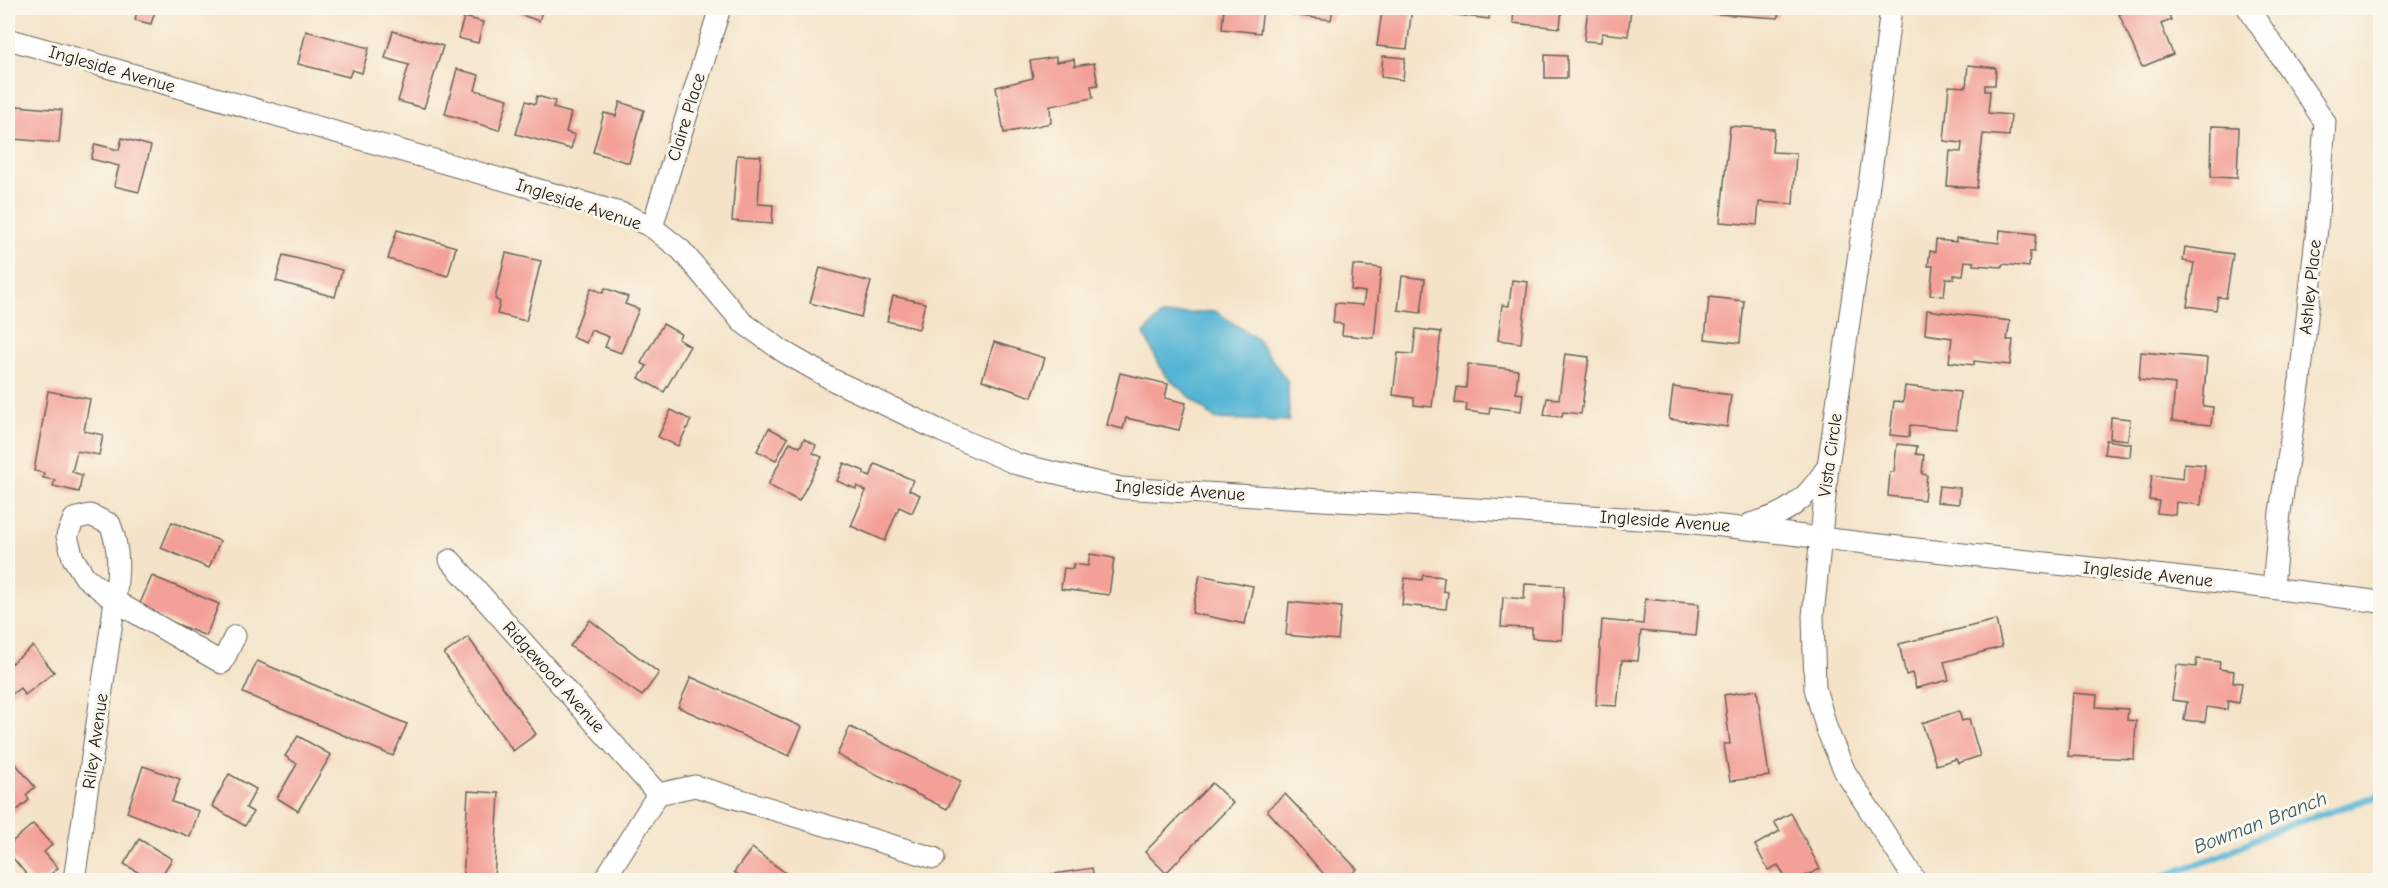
<svg xmlns="http://www.w3.org/2000/svg" width="2388" height="888" font-family="'Comic Neue',sans-serif">
<style>
.water{fill:#55b5d4;stroke:#386878;stroke-width:1.5}
.lines{fill:none;stroke-linecap:round;stroke-linejoin:round}
.stream{stroke:#55b5d4;stroke-width:7}
.building{fill:#f3a098}
.minor-casing{stroke:#686258;stroke-width:23}
.minor{stroke:#fff;stroke-width:21}
.labels{text-anchor:middle;stroke-width:6;stroke-linejoin:round;paint-order:stroke}
.street-label{font-size:18px;fill:#1c1c1c;stroke:#fbf7ec}
.water-label{font-size:20px;font-style:italic;fill:#335966;stroke:#fbf7ec}
</style>
<rect width="100%" height="100%" fill="#fbf7ec"/>
<filter id="ink" filterUnits="userSpaceOnUse"><feTurbulence type="fractalNoise" baseFrequency=".0167" numOctaves="2"/><feDisplacementMap in="SourceGraphic" scale="12" xChannelSelector="R" yChannelSelector="G"/><feConvolveMatrix kernelMatrix="1 2 1 2 8 2 1 2 1" color-interpolation-filters="sRGB"/></filter>
<filter id="wash" filterUnits="userSpaceOnUse"><feTurbulence type="fractalNoise" baseFrequency=".008" numOctaves="4" result="noise"/><feDisplacementMap in="SourceGraphic" scale="24" xChannelSelector="R" yChannelSelector="G"/><feGaussianBlur stdDeviation="1.35" result="paint"/><feColorMatrix in="noise" values="0 0 0 0 0 0 0 0 0 0 0 0 0 0 0 0 0 1.4 0 .05"/><feComposite in="paint" operator="in"/></filter>
<g filter="url(#wash)">
<rect width="100%" height="100%" fill="#f4e3c8"/>
<path class="water" d="M1215,311L1257,339L1288,382L1289,421L1215,419L1165,375L1144,334L1160,316Z"/>
<g class="lines">
<path class="stream" d="M2152,880L2223,855L2274,830L2380,795"/>
</g>
<g id="blocks">
<g class="building">
<path d="M128,8H156L151,24L135,20L137,11Z"/>
<path d="M521,8H543L539,21L519,14Z"/>
<path d="M949,8H968L967,11Z"/>
<path d="M1224,8H1263L1260,33L1222,29Z"/>
<path d="M1294,8H1333L1331,20L1293,15Z"/>
<path d="M1366,8H1412L1407,49L1377,46L1382,11Z"/>
<path d="M1435,8H1490L1489,19L1434,12Z"/>
<path d="M1514,8H1562L1560,28L1513,23Z"/>
<path d="M1588,8H1631L1628,36L1602,33L1601,42L1584,41Z"/>
<path d="M1689,8H1800V11L1779,10L1778,18L1688,12Z"/>
<path d="M2135,8H2166L2171,20L2161,24L2173,54L2142,67L2119,14Z"/>
<path d="M464,17L483,22L478,43L458,38Z"/>
<path d="M306,31L369,48L362,73L352,70L349,77L298,64Z"/>
<path d="M393,31L443,46L424,108L398,101L409,65L385,58Z"/>
<path d="M1545,55L1567,56V78H1545Z"/>
<path d="M1383,56L1405,58L1403,80L1381,77Z"/>
<path d="M1056,57V62L1074,59L1075,66L1094,63L1098,85L1091,86L1093,98L1050,106L1051,123L1004,133L996,87L1033,78L1030,61Z"/>
<path d="M1968,65L1996,68L1995,85H1985V91H1990L1988,113L2011,115L2009,136L1983,134L1977,188L1947,186L1950,151L1961,152L1962,143L1944,141L1949,86L1966,87Z"/>
<path d="M457,69L479,75L475,90L508,99L499,130L445,114Z"/>
<path d="M537,96L555,101L553,108L571,113L566,132L575,135L571,149L516,134L526,101L535,104Z"/>
<path d="M620,102L644,110L629,163L593,152L604,113L616,116Z"/>
<path d="M17,106L62,110L59,143L14,139Z"/>
<path d="M1730,126L1774,129L1772,152L1796,153L1793,204L1759,202L1757,225L1720,222Z"/>
<path d="M2212,126L2239,127L2237,178L2211,177Z"/>
<path d="M122,138L151,146L139,192L114,186L119,166L91,159L95,144L119,150Z"/>
<path d="M737,155L761,156L758,204L773,205L772,224L732,221Z"/>
<path d="M397,230L456,247L448,276L388,259Z"/>
<path d="M2000,230L2036,234L2034,252H2030L2029,267L2003,264L2002,267L1974,265V262L1965,261L1963,275H1954V279L1946,278L1944,296L1930,295L1933,266H1928L1930,251L1935,252L1936,240L1956,242V238L1999,243Z"/>
<path d="M2185,247L2233,254L2226,298L2218,297L2216,310L2187,306L2194,263L2183,261Z"/>
<path d="M506,253L541,261L526,321L497,314L500,302L495,299Z"/>
<path d="M283,255L342,270L335,297L276,281Z"/>
<path d="M1353,265L1381,268L1374,338L1342,335L1343,324L1333,323L1335,303L1363,305L1365,292L1351,290Z"/>
<path d="M820,268L871,282L861,317L810,303Z"/>
<path d="M1402,276L1425,279L1421,313L1398,310Z"/>
<path d="M1512,280L1528,282L1521,343L1498,340L1502,305L1509,306Z"/>
<path d="M591,288L603,293L605,288L628,297L625,304L639,309L621,353L605,347L609,337L591,330L586,343L572,337Z"/>
<path d="M893,296L925,303L919,329L887,321Z"/>
<path d="M1709,297L1744,301L1740,343L1705,339Z"/>
<path d="M1927,310L2010,321L2007,340H2013L2010,365L1974,361V365L1949,362L1952,338L1925,334Z"/>
<path d="M663,324L681,334L678,339L690,346L664,392L639,378L647,366L641,363Z"/>
<path d="M1416,329L1441,332L1432,407L1414,405V398L1393,395L1398,353L1413,354Z"/>
<path d="M994,342L1045,358L1032,397L982,380Z"/>
<path d="M2141,352L2207,358L2203,406L2213,407L2211,425L2172,421L2175,384L2139,380Z"/>
<path d="M1565,354L1589,357L1581,414L1563,412L1562,417L1544,415L1547,398L1559,399Z"/>
<path d="M1468,364L1518,370L1516,393L1523,394L1521,411L1490,407L1489,414L1466,411L1467,404L1455,403L1457,387L1466,388Z"/>
<path d="M1120,373L1168,384L1165,398L1186,403L1179,430L1126,418L1123,429L1107,425Z"/>
<path d="M1905,386L1960,392L1956,429L1910,425L1909,437L1890,435L1894,401L1903,402Z"/>
<path d="M1673,387L1731,395L1727,427L1669,419Z"/>
<path d="M48,391L90,399L84,431L103,435L99,455L77,451L72,472L82,475L79,492L53,486L55,480L43,478L44,473L34,471Z"/>
<path d="M671,410L691,420L678,446L658,437Z"/>
<path d="M2111,417L2130,419L2128,440L2110,438Z"/>
<path d="M769,428L788,438L776,460L757,451Z"/>
<path d="M804,439L816,445L813,453L822,457L799,501L768,485L790,442L800,447Z"/>
<path d="M2106,440L2131,444L2130,457L2104,454Z"/>
<path d="M1897,444L1917,446L1916,454L1924,455L1922,474L1927,475L1924,500L1888,496L1890,472H1894Z"/>
<path d="M844,463L864,471V474L870,477L875,464L913,480L909,490L920,495L912,513L899,507L885,541L851,526L866,491L857,486L856,489L837,481Z"/>
<path d="M2184,463L2205,465L2201,505L2176,502L2175,515L2157,513L2159,501L2149,500L2152,475L2183,479Z"/>
<path d="M1939,486L1960,488L1959,504L1937,502Z"/>
<path d="M172,522L220,541L209,568L161,548Z"/>
<path d="M1090,554L1114,558L1109,595L1061,589L1064,568L1073,569V564L1088,566Z"/>
<path d="M1200,575L1253,586L1245,624L1192,613Z"/>
<path d="M1423,575L1444,577L1443,591L1448,592L1446,609L1402,605L1405,578L1422,580Z"/>
<path d="M152,576L219,604L206,636L138,608Z"/>
<path d="M1525,584L1564,586L1562,640L1532,638V628L1501,627L1503,597L1524,599Z"/>
<path d="M1645,599L1699,604L1696,636L1641,631L1638,661L1622,660L1617,706L1596,705L1602,620L1643,624Z"/>
<path d="M1289,602L1341,607L1338,640L1286,635Z"/>
<path d="M590,620L659,673L642,696L570,646Z"/>
<path d="M1996,620L2002,647L1944,662L1949,680L1916,688L1912,673L1906,675L1899,644Z"/>
<path d="M468,637L536,734L513,751L444,654Z"/>
<path d="M33,646L54,672L25,695L20,688L8,697V666Z"/>
<path d="M2197,659L2220,662L2219,669L2234,671L2233,682L2242,683L2239,703L2228,701L2227,710L2207,707L2205,722L2184,720L2187,702L2172,700L2177,665L2196,667Z"/>
<path d="M257,661L407,724L393,756L243,693Z"/>
<path d="M691,677L802,727L789,756L678,707Z"/>
<path d="M1757,690L1769,776L1730,781L1724,744H1730L1724,695Z"/>
<path d="M2073,693L2097,695L2096,707L2128,709L2127,720L2136,721L2134,759L2068,756Z"/>
<path d="M1959,711L1962,721L1969,719L1980,756L1958,763L1956,759L1936,765L1922,723Z"/>
<path d="M850,727L961,781L947,809L837,755Z"/>
<path d="M298,736L331,755L298,811L277,798L297,764L285,756Z"/>
<path d="M15,763L35,787L26,795L29,800L8,818V769Z"/>
<path d="M143,766L180,779L172,802L199,811L190,837L127,812Z"/>
<path d="M229,774L256,789L246,808L253,812L245,826L212,806Z"/>
<path d="M1212,783L1233,803L1166,873L1145,852Z"/>
<path d="M468,791L499,793L494,880H463Z"/>
<path d="M1285,794L1357,869L1345,880H1329L1267,810Z"/>
<path d="M1791,813L1820,869L1797,880H1787L1778,865L1768,870L1755,845L1780,831L1774,822Z"/>
<path d="M33,824L52,845L44,852L58,868L44,880H31L8,852V845Z"/>
<path d="M139,839L172,859L159,880H151L124,864Z"/>
<path d="M752,848L795,880H745L734,872Z"/>
<path d="M1092,868L1094,880H1035L1034,877Z"/>
</g>
</g>
</g>
<g filter="url(#ink)">
<use href="#blocks" fill-opacity="0" stroke="#686258" stroke-width="1.5"/>
<g class="lines">
<g class="minor-casing">
<g id="minor">
<path d="M1891,8L1873,157L1828,466L1813,616L1815,688L1827,730L1845,772L1915,880"/>
<path d="M2248,8L2325,122L2317,228L2300,380L2280,512L2273,587"/>
<path d="M8,39L624,214L652,227L681,250L742,322L784,352L833,380L941,431L1017,464L1121,488L1674,521C1749,528 1824,539 1899,547C2059,565 2220,580 2380,602"/>
<path d="M652,227L720,8"/>
<path d="M1750,524C1786,515 1805,501 1826,469"/>
<path d="M450,560L658,794L695,786L934,858"/>
<path d="M74,880L115,601C118,573 121,552 110,524L90,515L74,519L67,536L73,558L85,577L115,601L222,663L235,636"/>
<path d="M604,880L658,794"/>
</g>
</g>
<use href="#minor" class="minor"/>
</g>
</g>
<g class="labels">
<g class="street-label">
<text transform="translate(112 69) rotate(16)" y="6">Ingleside Avenue</text>
<text transform="translate(686 117) rotate(-73)" y="6">Claire Place</text>
<text transform="translate(579 204) rotate(18)" y="6">Ingleside Avenue</text>
<text transform="translate(2310 287) rotate(-84)" y="6">Ashley Place</text>
<text transform="translate(1830 455) rotate(-82)" y="6">Vista Circle</text>
<text transform="translate(1180 490) rotate(4)" y="6">Ingleside Avenue</text>
<text transform="translate(1665 521) rotate(4)" y="6">Ingleside Avenue</text>
<text transform="translate(2148 574) rotate(6)" y="6">Ingleside Avenue</text>
<text transform="translate(554 677) rotate(48)" y="6">Ridgewood Avenue</text>
<text transform="translate(95 741) rotate(-82)" y="6">Riley Avenue</text>
</g>
<g class="water-label">
<text transform="translate(2260 822) rotate(-21)" y="7">Bowman Branch</text>
</g>
</g>
<rect width="2388" height="888" fill="none" stroke="#fbf7ec" stroke-width="30"/>
</svg>
